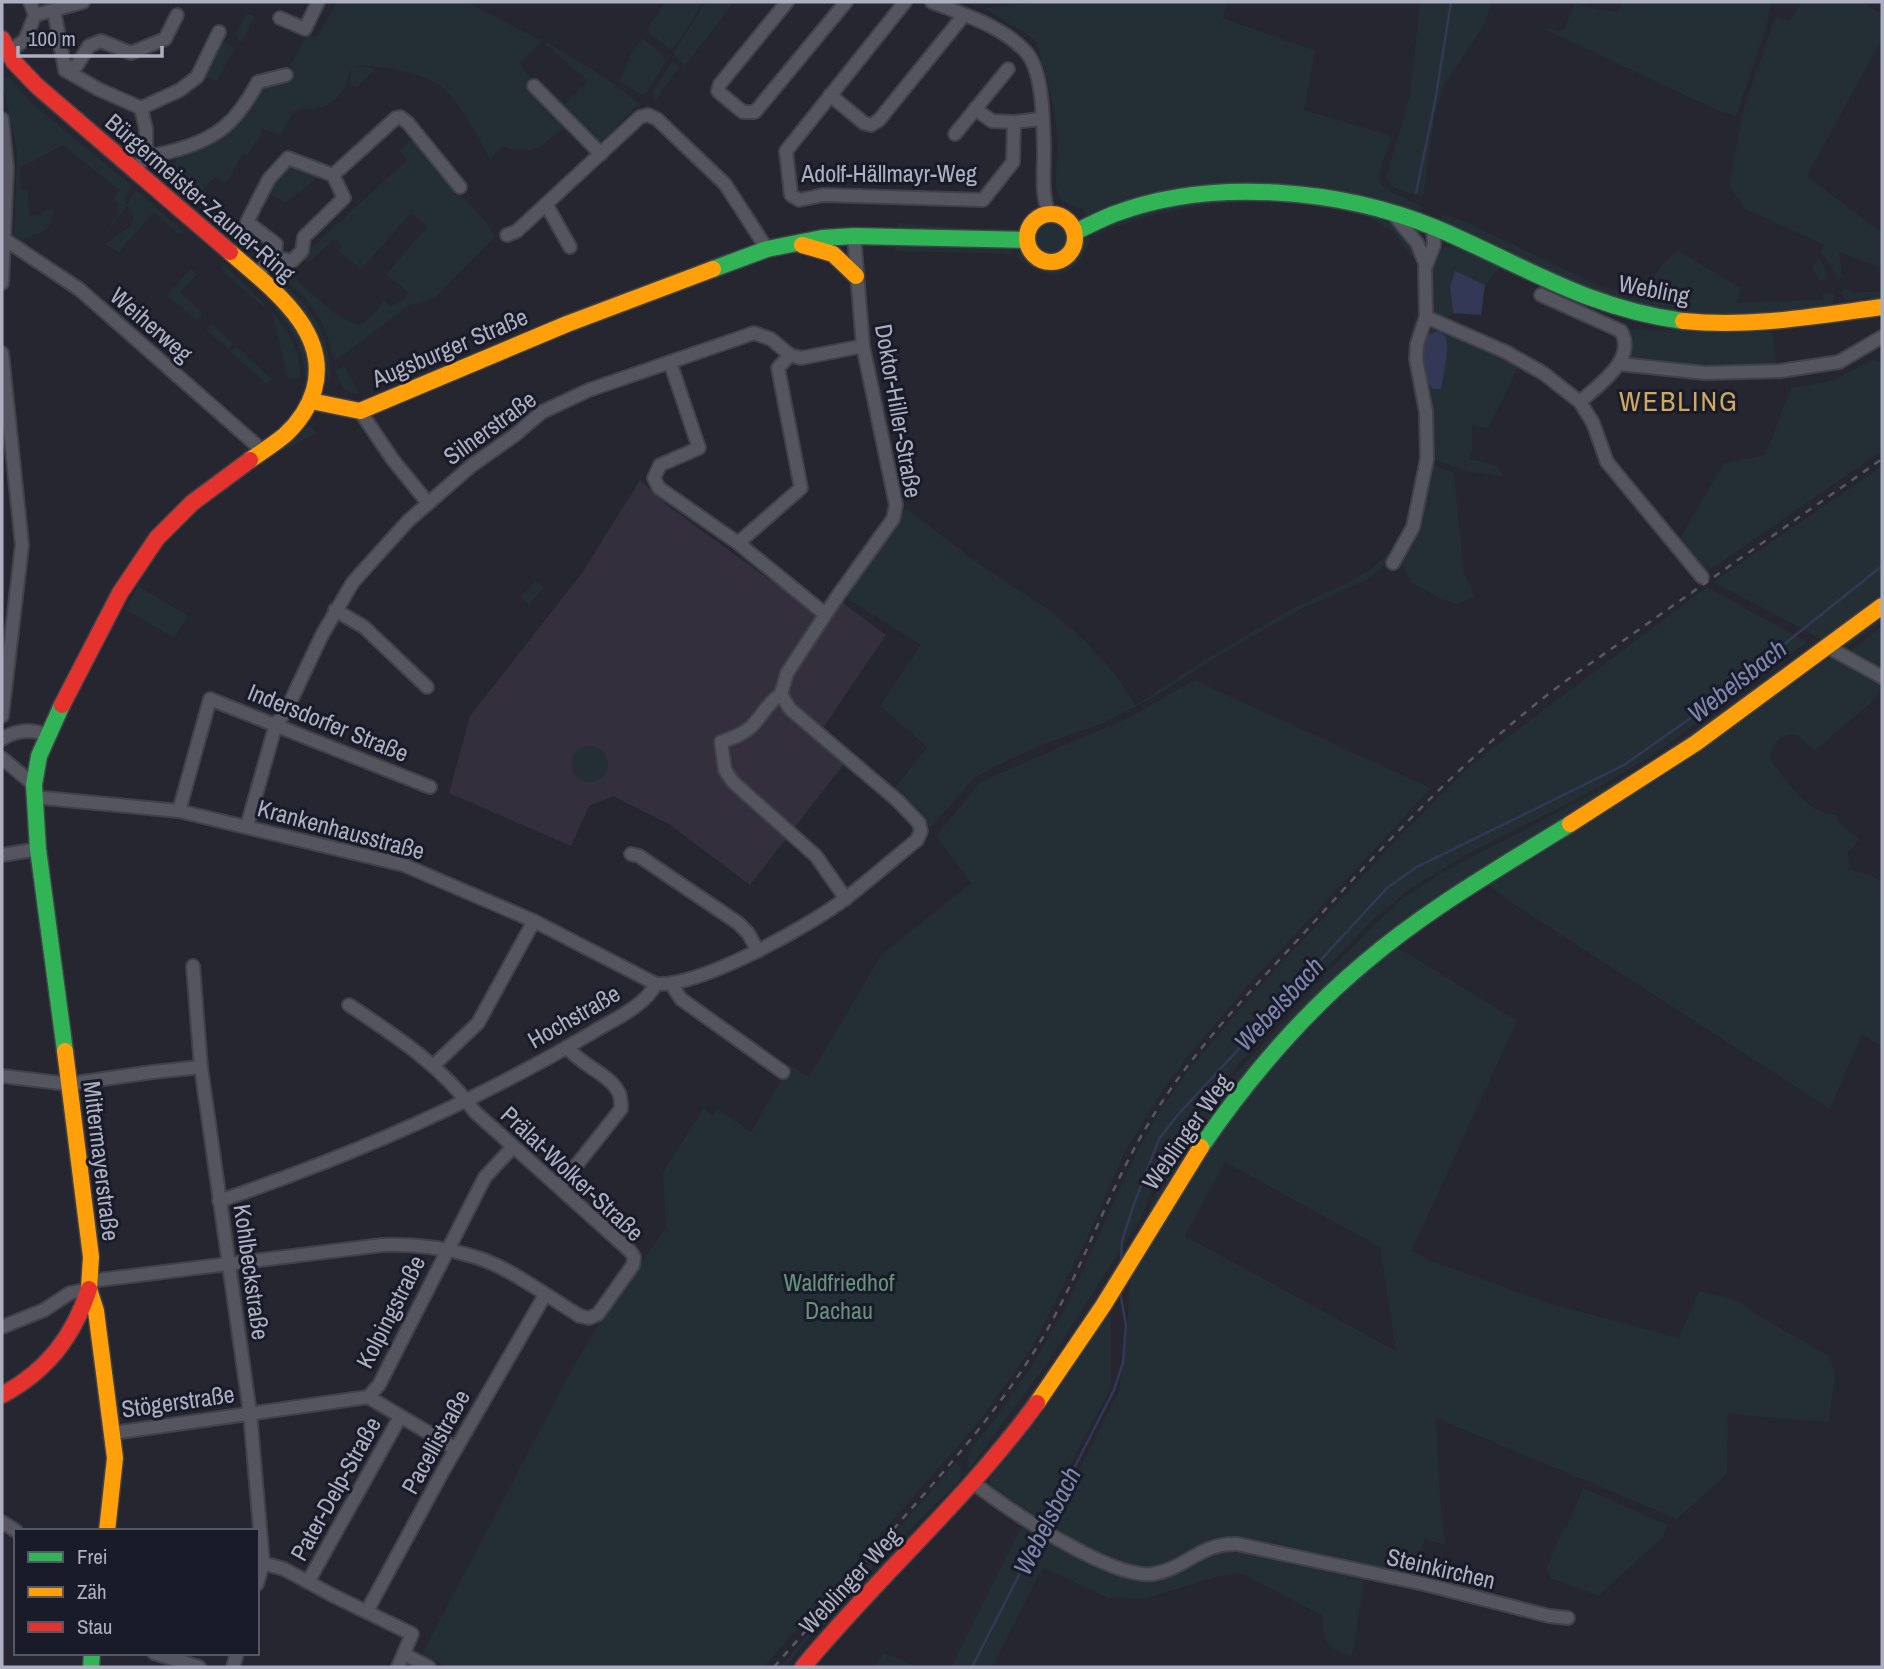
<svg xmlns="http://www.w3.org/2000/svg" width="1884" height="1669" font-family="'Archivo Narrow',sans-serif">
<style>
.medical{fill:#332f3c}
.green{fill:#232f35;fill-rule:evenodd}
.water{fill:#333857}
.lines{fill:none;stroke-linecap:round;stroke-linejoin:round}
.stream{stroke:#333857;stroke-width:2.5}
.street-casing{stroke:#414249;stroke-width:16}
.fast-casing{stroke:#414249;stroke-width:19}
.slow-casing{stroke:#414249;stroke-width:19}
.jam-casing{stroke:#414249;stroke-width:19}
.street{stroke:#54555e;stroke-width:12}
.fast{stroke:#30b455;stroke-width:16}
.slow{stroke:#ff9f0a;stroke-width:16}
.jam{stroke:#e5322d;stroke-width:16}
.rail{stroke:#575a61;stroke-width:2.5;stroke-dasharray:7 7;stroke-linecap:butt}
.labels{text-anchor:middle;stroke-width:6;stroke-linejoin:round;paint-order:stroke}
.street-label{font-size:24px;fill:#adb0c2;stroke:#191b29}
.park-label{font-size:24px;fill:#66917b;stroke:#191b29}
.water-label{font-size:26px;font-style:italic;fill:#7e86ae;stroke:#191b29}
.quarter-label{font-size:28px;letter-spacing:2px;fill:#cdaa5d;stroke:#191b29}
</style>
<rect width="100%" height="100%" fill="#25262f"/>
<path class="medical" d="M640,480L667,505L818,615L843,603L886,635L819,734L847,760L750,885L669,824L613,796L589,806L571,846L449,793L470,716L582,573Z"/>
<g class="green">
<path d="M337,2H467L542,41L519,64L532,79L525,84L566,126C541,146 537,156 503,147L490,159C478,137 459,98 437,84C416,71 389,69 364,65L356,67L373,68V71L357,87L350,85L351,67C348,86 338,105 317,108C308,110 302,109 294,111L280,135L259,128L262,133L247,155L243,154L227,182L215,177L203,189L208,196L202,201L191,189L190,179L179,176L170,169L177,158L195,148L260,86L292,74L291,64L308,34L317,37Z"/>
<path d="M666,2H703L682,36L671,50L648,32L647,29Z"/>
<path d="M706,2H734L685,66L676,58L674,52Z"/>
<path d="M1049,2H1227L1223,18L1315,51L1304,110L1389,135L1391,140C1374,188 1371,183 1418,204L1422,207L1420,210L1415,211C1374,198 1334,188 1290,187L1123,207L1085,216V210C1077,207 1066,205 1061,199C1051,186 1059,160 1058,145C1056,109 1047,75 1035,40L985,8Z"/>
<path d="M1420,2H1491L1486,22L1445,84L1435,113L1423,197L1394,188L1386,178L1410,96Z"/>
<path d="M1623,2H1771L1766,28L1736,116L1721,112L1542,28L1559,31L1565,28L1574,4L1617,12Z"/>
<path d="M1801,2H1862L1882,14V39L1807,176L1882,233V268L1839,252L1842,277L1838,281L1831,266L1821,253L1824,245L1745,209L1729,186L1742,115L1771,29L1776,17L1790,21Z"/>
<path d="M246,15H253L254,18L241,43L235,35Z"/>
<path d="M642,38L660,52L666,61L647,92L642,95L619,81L630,59L629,57Z"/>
<path d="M220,40L235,48L217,81L202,76Z"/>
<path d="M546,42C578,61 611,79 639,104L599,145L561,108L588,81L545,44Z"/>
<path d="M672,62L679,66L655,101L652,93Z"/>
<path d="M17,74L138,182L136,184L39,102L15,76Z"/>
<path d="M8,77L33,104L132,186L124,199L127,204L136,190L183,231L180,235L154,212L119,252L105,244L132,225L133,216L127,206L111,227V224L118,216L117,203L113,199L119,190L63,145L20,168L21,189L28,190L29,216L41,215L42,211L54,210C49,236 42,230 21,240L14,235L17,152L2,79Z"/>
<path d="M412,139L420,148L419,149L488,224L494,238L437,296L430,300L408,306L335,361C322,317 318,309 283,278L288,272C302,284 342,325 360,324C368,323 378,307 384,301L392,307L396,302L402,301L409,293L386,274L427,227L411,213L361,270L338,250L342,245L335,239L309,262L299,259L407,160L399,151Z"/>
<path d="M285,166L309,172L317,178L286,203L268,193Z"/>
<path d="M1281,197L1366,211L1402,230L1416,252L1414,256L1410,255C1403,247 1399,236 1390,230C1372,216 1347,211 1325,208C1247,195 1167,204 1094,236L1092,232C1153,201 1214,199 1281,197Z"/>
<path d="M1441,215H1448L1466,222L1597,285L1630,293L1643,289L1662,265L1677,250L1741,288L1736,303L1823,300V294H1834L1833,303L1828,309L1714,319L1615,302L1448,225L1442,221Z"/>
<circle cx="1052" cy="237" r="18"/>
<path d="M897,223L981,229L1010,227L1011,232L912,230L897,227Z"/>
<path d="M1088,236L1090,242C1073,282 1049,282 1017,257V251C1027,254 1032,263 1041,266C1071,277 1074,250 1088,236Z"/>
<path d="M896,245L1012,249L1013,250L1012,254L895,251Z"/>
<path d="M1448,246L1462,248L1500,267L1485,285L1455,272L1450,287L1453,313L1444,321L1434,313L1429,287L1431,265L1436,252Z"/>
<path d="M1819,257L1827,275L1824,281L1819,280L1810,263L1815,265Z"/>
<path d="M224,265L265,304L263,307L221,269Z"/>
<path d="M191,268L197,274L180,292L203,313L197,321L167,295Z"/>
<path d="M282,283C301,299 317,315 325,340C329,353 329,366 332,378L328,381L320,336L306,313L280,285Z"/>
<path d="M1845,289H1848L1854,293L1882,291V300H1871L1870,297L1846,301L1842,292Z"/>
<path d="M276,305C294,325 311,349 308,377H305C304,348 292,329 274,307Z"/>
<path d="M1417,309L1415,337L1421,403L1422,466L1407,526L1395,553L1381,569L1366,580L1303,608L1218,656L1156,696L1101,724L1046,743L1004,762L976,777L930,828L893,790L927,747L880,706L921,645L848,599V590L895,527L906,508L976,562L1051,611L1083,639L1113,671L1136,705C1185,671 1237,640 1290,610C1325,590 1367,582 1393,547C1409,526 1415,483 1419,456C1425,419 1411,382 1410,345C1410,333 1414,320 1417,309Z"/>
<path d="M272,311C290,332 299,350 301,378L288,379Z"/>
<path d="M212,324L234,344L229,350L206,330Z"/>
<path d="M1435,328L1445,330L1452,336L1481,346L1520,365L1488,428L1472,425V450L1469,459L1496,465L1503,476L1464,471L1430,457L1428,384L1433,389H1441L1447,339L1437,331L1426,336L1428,330Z"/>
<path d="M1628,329L1773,332L1776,367L1697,368L1632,363Z"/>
<path d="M236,346L272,379L267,384L230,352Z"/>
<path d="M1874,359L1882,364V451L1704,574L1679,540L1724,463L1765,455L1791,388L1834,380Z"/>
<path d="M344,366L360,394C343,393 340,386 335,371Z"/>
<path d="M308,425L317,433L283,451L281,450Z"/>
<path d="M1430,465L1454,473L1464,574L1472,588L1474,597L1458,604L1439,598L1411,582L1401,564L1418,526Z"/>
<path d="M1882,466V600L1827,642L1713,582Z"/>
<path d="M536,581L544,588L529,605L521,597Z"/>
<path d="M138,586L188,616L174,638L125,609Z"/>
<path d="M1707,587L1807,642L1650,757L1585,795L1464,856L1410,889L1376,917L1330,964L1185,1123L1166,1155L1140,1220L1049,1361L969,1469L967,1463L969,1451L999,1414L1034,1362L1066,1307L1135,1156L1159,1112L1190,1068L1258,988L1400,836L1472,764Z"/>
<path d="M1882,613V621L1845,649L1848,640Z"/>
<path d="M1882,626V674L1846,655Z"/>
<path d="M1811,647V650L1749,701L1526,846L1306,1010L1135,1246L1021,1417L957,1492L955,1490L1017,1412L1070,1338L1147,1217L1166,1166L1183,1132L1327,973L1383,917L1403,898L1440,874L1639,769Z"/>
<path d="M1832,656L1880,681L1881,689L1871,703L1814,751L1797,735C1777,734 1776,742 1769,758C1786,779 1806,814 1836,815L1838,821L1859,840L1848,853L1849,869L1872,876L1882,882V1047L1862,1034L1830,1109L1506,899L1488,884L1665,775Z"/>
<path d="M1194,680L1431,788L1251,982L1190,1054L1164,1088L1126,1150L1088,1236L1033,1346L978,1423L764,1667H447L422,1654L570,1373L601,1319L666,1228L663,1172L703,1109L713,1116L718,1109L751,1132L790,1065L809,1077L881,955L971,883L936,836L980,782L1132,716Z"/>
<circle cx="590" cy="764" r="18"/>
<path d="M1394,945L1517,1021L1412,1250L1429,1260L1548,1303L1679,1338L1699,1291L1739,1301L1756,1314L1829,1356L1835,1375L1829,1422L1728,1414L1727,1474L1677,1519L1436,1418L1440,1499L1445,1545L1425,1539L1411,1584L1365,1575L1352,1656C1327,1648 1323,1644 1323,1616L1243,1574L1219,1576L1144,1599L1108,1598L1043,1567L992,1667H951L1022,1525L1043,1538L1051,1530L1052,1523L1119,1391L1127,1331L1130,1277L1247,1090L1290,1040ZM1225,1162L1380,1247L1396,1351L1185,1236Z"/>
<path d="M1111,1307V1388L1041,1519L990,1486V1477Z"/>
<path d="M956,1462L961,1469L960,1480C900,1539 837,1599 786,1667H780Z"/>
<path d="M1583,1488L1668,1525L1663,1537L1598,1596L1551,1578L1546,1570L1564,1526L1567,1527Z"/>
<path d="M948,1497L950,1499L796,1667H791L860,1585Z"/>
<path d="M884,1653L919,1667H873Z"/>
</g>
<g class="water">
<path d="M1455,271L1485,285L1481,315L1453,313L1450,287Z"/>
<path d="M1437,331C1441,333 1444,333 1446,338C1450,347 1443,378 1441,389H1433C1419,375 1423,354 1426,336Z"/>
</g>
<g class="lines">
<g class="stream">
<path d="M1416,193L1435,102L1451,2"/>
<path d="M1121,1264L1122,1241L1134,1204L1159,1139L1176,1117L1387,888L1415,868L1624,765L1702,710L1882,566"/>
<path d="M1045,1525L1114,1390L1123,1362L1126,1325L1120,1292"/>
<path d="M972,1667L1040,1534"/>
</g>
<g class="street-casing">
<g id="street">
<path d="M787,2L720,84L718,91L721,94L743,112H755L846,2"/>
<path d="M905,2L786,151L791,195L799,200L823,195L983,200L1013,162L1014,122L1041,119"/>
<path d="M932,2C962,14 1003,26 1026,52C1044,72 1043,124 1044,151C1044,173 1041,193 1049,214"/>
<path d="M54,10L65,70L98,89L141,108L146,129V156"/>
<path d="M35,15L83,2"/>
<path d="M280,18L305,29L318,2"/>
<path d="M2,56L25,40L35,15L30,2"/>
<path d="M65,70L77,65L89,46L101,41L131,53L165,39L177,15"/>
<path d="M534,86L601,154"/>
<path d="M830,95L864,123L871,125L879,120L964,15"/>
<path d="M141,108L180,90L197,77L219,32"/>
<path d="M975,109L992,121L1014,122"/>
<path d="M2,119L7,167L2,283"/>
<path d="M955,134L1008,69"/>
<path d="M133,171C150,151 154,157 176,150C219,138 237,121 258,82L286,75"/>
<path d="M256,204L269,179L288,158L333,175"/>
<path d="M546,204L570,247"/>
<path d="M254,208L247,222L276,244L275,257L292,261L302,251L304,237L344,198L333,175L396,118L400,117L408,123L460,187"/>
<path d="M1393,214L1417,243L1425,263"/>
<path d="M507,235L517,231L640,117L648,115L657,119L725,184L767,249"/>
<path d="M4,239L79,289L263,451"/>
<path d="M257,274L275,257"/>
<path d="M1541,295L1621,331C1637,360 1598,385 1580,402"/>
<path d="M1426,317L1506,352L1543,373L1580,402L1593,423L1607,462L1702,577"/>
<path d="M2,353L22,545L2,716"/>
<path d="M790,355L801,358L863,346"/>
<path d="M670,362L699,448L660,465L654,478L659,488L738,543L825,614"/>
<path d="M1620,364L1705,373L1780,371L1839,362L1882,337"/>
<path d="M360,411L393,460L428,503"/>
<path d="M738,543L801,488L778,368L790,355"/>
<path d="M1393,563L1413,527L1427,459L1426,412L1416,359L1417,344L1426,317L1425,268L1434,245L1433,226"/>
<path d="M335,610L364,627L427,687"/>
<path d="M1828,647L1882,677"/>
<path d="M781,694C768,702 762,716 751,727C742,735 732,738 721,742L725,770L733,782L816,856L846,899"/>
<path d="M2,739C16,730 32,729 47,735"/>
<path d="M2,758L34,785"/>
<path d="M34,797L179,811L404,865L534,921L656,984C700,987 810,926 846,898C870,880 893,859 917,840L921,831L919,823L898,801L790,709L781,694L787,673L839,594L893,519L896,505L863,346L854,236"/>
<path d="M179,811L210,699L430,787"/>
<path d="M247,826L276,724L286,711L322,635L353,582L408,521L471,466L515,435L542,412L589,390L754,333L771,339L790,355"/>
<path d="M631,854L639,856L738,923L748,933L758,951"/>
<path d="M2,855L38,849"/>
<path d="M193,966L201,1067L250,1413L263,1563L257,1584"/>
<path d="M671,984L681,999L783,1072"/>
<path d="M434,1065L478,1023L534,921"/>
<path d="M2,1076L68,1084L153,1072L201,1067"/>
<path d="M560,1186L621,1109C621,1104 621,1097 619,1093C610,1074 580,1065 567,1047"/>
<path d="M219,1201C348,1157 476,1102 593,1032C613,1020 645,1006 656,984"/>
<path d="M90,1281L382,1245C413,1244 442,1247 472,1256C508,1266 548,1297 580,1316L589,1318L598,1314L633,1265L634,1257L630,1251L475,1112C442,1066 396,1036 349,1005"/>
<path d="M2,1327L44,1310L70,1293L89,1289"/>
<path d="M368,1397L456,1449"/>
<path d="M113,1433L368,1397L379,1385L485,1177L513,1147"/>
<path d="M974,1483C1006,1509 1113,1580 1153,1574C1185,1569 1202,1542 1237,1544L1424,1584L1549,1616L1568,1618"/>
<path d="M2,1522L16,1531"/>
<path d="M263,1563L284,1569L332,1595L412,1634L398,1667"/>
<path d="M308,1582L400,1417"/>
<path d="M367,1611L443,1471L545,1295"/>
<path d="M154,1653L199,1667"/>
<path d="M404,1654L429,1667"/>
<path d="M233,1667L237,1653"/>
</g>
</g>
<g class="fast-casing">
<g id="fast">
<path d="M1075,232C1088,226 1101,219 1114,214C1211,177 1341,189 1436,228C1523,265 1586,308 1683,321"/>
<path d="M713,269L767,249L822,238L854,236L1027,240"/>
<path d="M62,705L39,756L34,785L38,849L65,1051"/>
<path d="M1201,1147C1247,1080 1300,1017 1363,964C1426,910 1499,868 1570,824"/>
<path d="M91,1667L92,1653"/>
</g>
</g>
<g class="slow-casing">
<g id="slow">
<circle cx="1051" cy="238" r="24"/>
<path d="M802,245L833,254L856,276"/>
<path d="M230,252C269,287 331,330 314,390C309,407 298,423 285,435C274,444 262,452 250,460"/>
<path d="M1683,321C1751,328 1815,316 1882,307"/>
<path d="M311,401L360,411L567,324L713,269"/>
<path d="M1570,824L1696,743L1882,606"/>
<path d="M65,1051L91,1257L89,1289L96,1311L115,1458L107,1531"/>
<path d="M1037,1403L1103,1306L1201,1147"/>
</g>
</g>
<g class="jam-casing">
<g id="jam">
<path d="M2,39L14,62L37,86L230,252"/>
<path d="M62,705L120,593L157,538L192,503L250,460"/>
<path d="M2,1395C47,1371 73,1337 89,1289"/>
<path d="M803,1667C878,1576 967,1499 1037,1403"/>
</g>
</g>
<use href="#street" class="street"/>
<use href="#fast" class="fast"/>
<use href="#slow" class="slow"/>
<use href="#jam" class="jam"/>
<path class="rail" d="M774,1667C818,1617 861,1567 904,1517C948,1467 992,1417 1028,1361C1078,1286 1103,1198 1150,1121C1192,1051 1249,993 1304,933C1386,842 1468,753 1567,680L1882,459"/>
</g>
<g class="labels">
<g class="street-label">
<text x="889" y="182">Adolf-Hällmayr-Weg</text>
<text transform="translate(200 198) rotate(41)" y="8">Bürgermeister-Zauner-Ring</text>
<text transform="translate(1654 290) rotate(11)" y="8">Webling</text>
<text transform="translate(151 325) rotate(41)" y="8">Weiherweg</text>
<text transform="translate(450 348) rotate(-23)" y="8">Augsburger Straße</text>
<text transform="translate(898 411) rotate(80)" y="8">Doktor-Hiller-Straße</text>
<text transform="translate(490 428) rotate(-36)" y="8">Silnerstraße</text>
<text transform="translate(328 723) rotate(22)" y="8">Indersdorfer Straße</text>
<text transform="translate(341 830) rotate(15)" y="8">Krankenhausstraße</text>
<text transform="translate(574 1017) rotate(-30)" y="8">Hochstraße</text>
<text transform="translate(1187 1132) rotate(-55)" y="8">Weblinger Weg</text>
<text transform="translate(101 1161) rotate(83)" y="8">Mittermayerstraße</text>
<text transform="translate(572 1174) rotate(43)" y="8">Prälat-Wolker-Straße</text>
<text transform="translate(251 1272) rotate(82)" y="8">Kohlbeckstraße</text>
<text transform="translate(391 1312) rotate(-63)" y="8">Kolpingstraße</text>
<text transform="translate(178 1402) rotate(-8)" y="8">Stögerstraße</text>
<text transform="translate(436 1442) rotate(-61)" y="8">Pacellistraße</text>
<text transform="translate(336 1489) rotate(-61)" y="8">Pater-Delp-Straße</text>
<text transform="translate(1441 1569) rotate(13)" y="8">Steinkirchen</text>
<text transform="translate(850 1581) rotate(-47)" y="8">Weblinger Weg</text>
</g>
<g class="park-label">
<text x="839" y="1291">Waldfriedhof<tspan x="839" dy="28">Dachau</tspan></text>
</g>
<g class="water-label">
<text transform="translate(1737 681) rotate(-38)" y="9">Webelsbach</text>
<text transform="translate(1279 1004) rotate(-47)" y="9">Webelsbach</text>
<text transform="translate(1047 1521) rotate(-63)" y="9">Webelsbach</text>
</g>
<g class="quarter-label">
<text x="1679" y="411">WEBLING</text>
</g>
</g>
<rect width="1884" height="1669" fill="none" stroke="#adb0c2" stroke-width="7"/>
<rect x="14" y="1529" width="245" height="126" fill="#191b29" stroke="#545766" stroke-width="2"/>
<rect x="28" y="1552" width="35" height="10" fill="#30b455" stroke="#545766" stroke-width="2"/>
<text x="77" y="1564" font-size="21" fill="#adb0c2">Frei</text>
<rect x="28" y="1587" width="35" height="10" fill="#ff9f0a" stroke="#545766" stroke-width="2"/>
<text x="77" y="1599" font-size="21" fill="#adb0c2">Zäh</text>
<rect x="28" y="1622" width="35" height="10" fill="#e5322d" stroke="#545766" stroke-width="2"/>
<text x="77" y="1634" font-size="21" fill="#adb0c2">Stau</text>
<path d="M18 46v10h144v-10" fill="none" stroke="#adb0c2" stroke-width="3.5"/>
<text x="28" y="46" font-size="21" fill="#adb0c2" stroke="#191b29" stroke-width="5" paint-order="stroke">100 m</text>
</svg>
